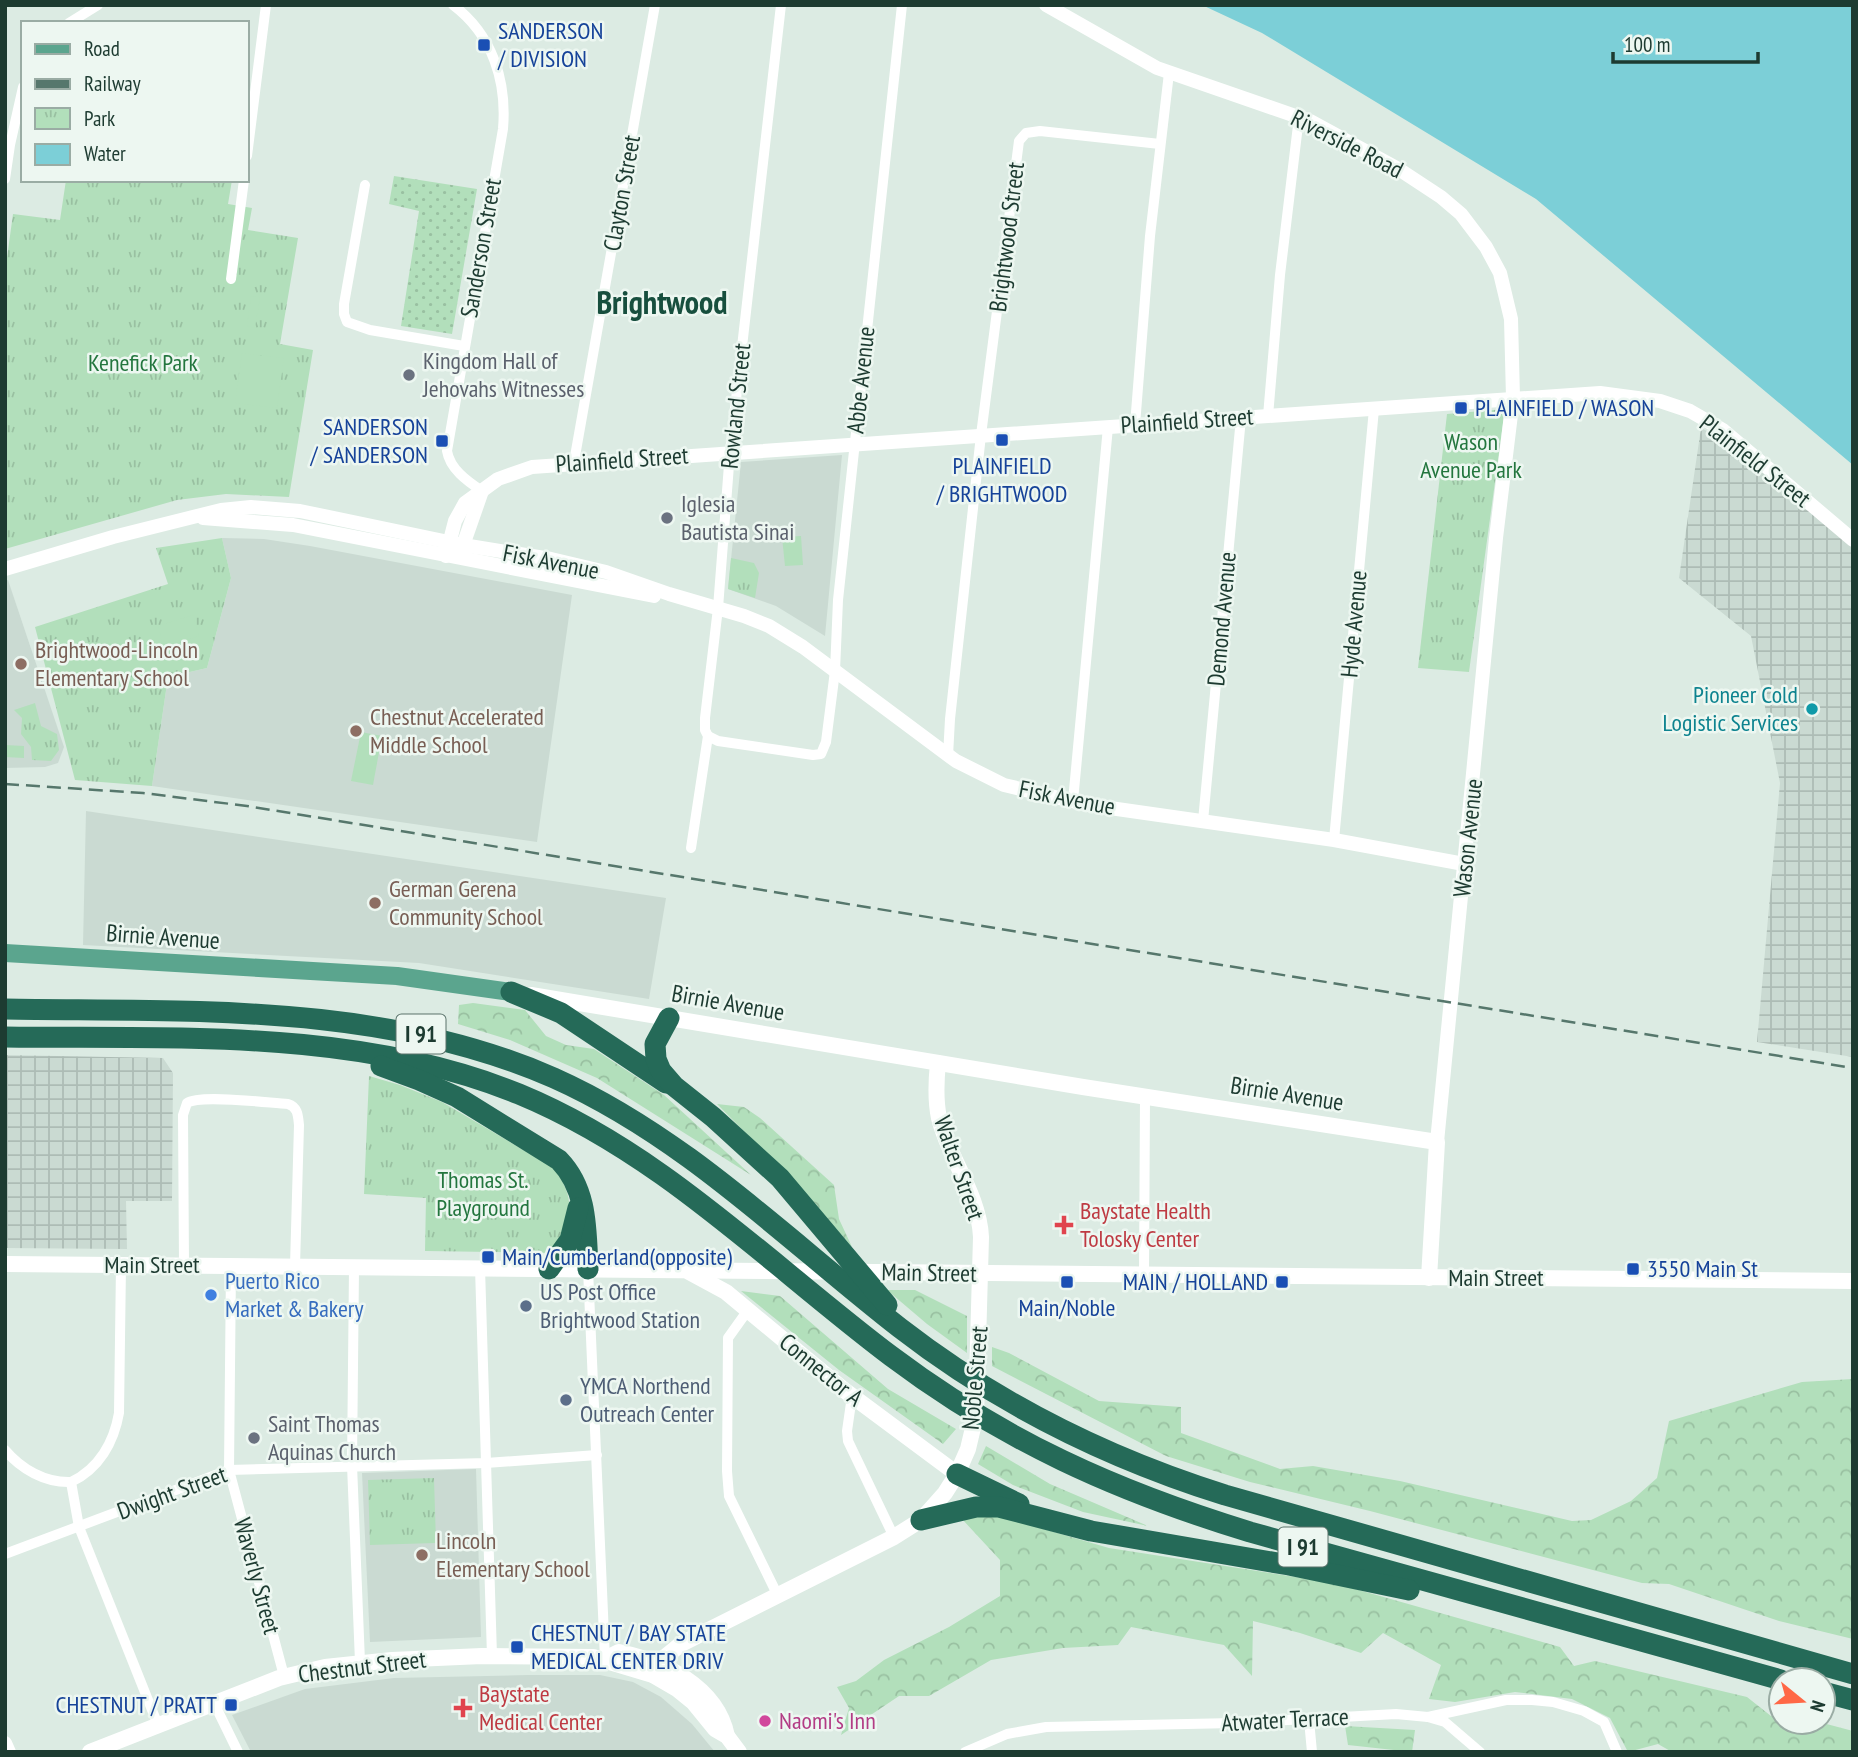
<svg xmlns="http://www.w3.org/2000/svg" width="1858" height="1757" font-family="'PT Sans Narrow',sans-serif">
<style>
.built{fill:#cadad2}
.industrial{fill:url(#industrial-grid)}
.grass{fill:url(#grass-dots)}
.forest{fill:url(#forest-crowns)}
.park{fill:url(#park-tufts)}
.pitch{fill:#b2dfbb}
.water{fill:#7ccfd7}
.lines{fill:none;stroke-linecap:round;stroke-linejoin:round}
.minor{stroke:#fff;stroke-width:10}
.tertiary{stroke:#fff;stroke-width:14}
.secondary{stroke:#fff;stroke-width:16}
.primary{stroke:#5ba58e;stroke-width:18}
.motorway{stroke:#256a58;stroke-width:21}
.rail{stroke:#56776c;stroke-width:2.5;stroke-dasharray:14 7;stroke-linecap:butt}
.transit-dot{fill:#1a4fb4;stroke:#edf7f1;stroke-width:2.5}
.worship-dot{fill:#6b7280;stroke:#edf7f1;stroke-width:2.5}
.education-dot{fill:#8d6e63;stroke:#edf7f1;stroke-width:2.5}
.culture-dot{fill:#0f9aa8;stroke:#edf7f1;stroke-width:2.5}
.health-dot{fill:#e0444e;stroke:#edf7f1;stroke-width:2.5}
.shop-dot{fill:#3f7fe0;stroke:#edf7f1;stroke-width:2.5}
.service-dot{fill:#5c6f8a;stroke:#edf7f1;stroke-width:2.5}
.hotel-dot{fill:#d1479c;stroke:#edf7f1;stroke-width:2.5}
.labels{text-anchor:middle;stroke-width:5;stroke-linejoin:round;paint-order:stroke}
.shield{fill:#edf7f1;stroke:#5b736b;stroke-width:2}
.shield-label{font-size:23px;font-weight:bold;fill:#1d3b31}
.transit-label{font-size:24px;fill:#164399;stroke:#edf7f1;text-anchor:start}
.street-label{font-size:24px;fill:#1d3b31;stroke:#edf7f1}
.worship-label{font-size:24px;fill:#5b616d;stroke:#edf7f1;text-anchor:start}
.park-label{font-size:24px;fill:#23763e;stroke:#edf7f1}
.education-label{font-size:24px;fill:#785e54;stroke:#edf7f1;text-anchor:start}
.culture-label{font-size:24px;fill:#0d838f;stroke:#edf7f1;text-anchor:end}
.health-label{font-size:24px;fill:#be3a42;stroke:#edf7f1;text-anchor:start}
.shop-label{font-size:24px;fill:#366cbe;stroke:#edf7f1;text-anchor:start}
.service-label{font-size:24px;fill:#4e5e75;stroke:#edf7f1;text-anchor:start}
.hotel-label{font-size:24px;fill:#b23c85;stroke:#edf7f1;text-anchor:start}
.district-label{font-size:32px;font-weight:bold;fill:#174f3e;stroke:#edf7f1}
</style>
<defs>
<pattern id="industrial-grid" width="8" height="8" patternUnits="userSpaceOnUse" patternTransform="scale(1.75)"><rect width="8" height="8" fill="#cadad2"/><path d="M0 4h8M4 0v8" fill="none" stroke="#adbcb5"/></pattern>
<pattern id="grass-dots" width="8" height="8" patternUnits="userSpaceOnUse" patternTransform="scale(1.75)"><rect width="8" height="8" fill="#b2dfbb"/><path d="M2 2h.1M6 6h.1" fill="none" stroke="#99c0a1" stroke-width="1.8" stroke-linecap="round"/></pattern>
<pattern id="forest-crowns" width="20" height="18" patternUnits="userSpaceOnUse" patternTransform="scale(1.75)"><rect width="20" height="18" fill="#b2dfbb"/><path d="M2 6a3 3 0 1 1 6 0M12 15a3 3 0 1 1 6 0" fill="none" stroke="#99c0a1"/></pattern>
<pattern id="park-tufts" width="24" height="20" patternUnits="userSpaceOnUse" patternTransform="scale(1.75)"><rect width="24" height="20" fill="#b2dfbb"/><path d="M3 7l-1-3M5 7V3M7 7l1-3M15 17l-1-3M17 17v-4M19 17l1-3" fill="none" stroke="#99c0a1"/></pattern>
</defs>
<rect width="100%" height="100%" fill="#dcebe3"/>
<g class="built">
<path d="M842,455L825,636L776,606L728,589L741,462Z"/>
<path d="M222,538L264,539L310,546L572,595L537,842L152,786L168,677L207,668L231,578Z"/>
<path d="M8,580L64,747L58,763L45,767L5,768V581Z"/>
<path d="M86,811L666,898L649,999L419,963L83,945Z"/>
<path d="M476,1469L481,1637L370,1642L362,1473Z"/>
<path d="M528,1675H600L633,1682L661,1697L692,1724L715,1752H251L232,1715L305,1689L394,1678Z"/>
</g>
<g class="industrial">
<path d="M1701,428L1724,440L1853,547V1057L1757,1042L1780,783L1751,636L1679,578Z"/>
<path d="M5,1055L163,1058L173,1073L172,1201H126L127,1249L5,1248Z"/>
</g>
<path class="grass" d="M394,176L477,189L452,334L401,326L419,211L389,204Z"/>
<g class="forest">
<path d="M473,1003L525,1010L546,1036L566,1045L594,1049L664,1095L751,1175L597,1078L510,1040L458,1024L459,1005Z"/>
<path d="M717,1104L744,1107L760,1118L834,1185L839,1219L852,1247L797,1185Z"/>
<path d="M887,1290H915L967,1316V1353L927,1324Z"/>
<path d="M741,1291L780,1296L888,1389L956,1429L943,1444L839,1370Z"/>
<path d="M992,1347L1009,1353L1099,1401L1181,1407V1433L1280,1469L1313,1466L1400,1481L1572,1521L1591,1520L1631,1501L1657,1478L1669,1421L1802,1382L1853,1379V1639L1779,1621L1669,1584L1642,1583L1370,1511L1250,1482L1166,1456L992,1366Z"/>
<path d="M986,1446L1050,1484L1148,1526L1083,1512L1013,1485L978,1464Z"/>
<path d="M985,1512L1109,1548L1334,1583L1560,1647L1574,1666L1595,1661L1747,1697L1771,1716L1781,1717V1722H1819L1853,1731V1752H1672L1658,1744L1628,1752L1610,1718L1572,1699L1515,1692L1455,1702L1429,1699L1441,1665L1383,1633L1361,1653L1300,1633L1253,1621L1252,1676L1224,1645L1131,1627L1118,1645L1063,1648L991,1660L929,1696H899L841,1735L849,1708L837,1687L856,1681L884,1660L949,1627L1000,1596V1560L962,1519Z"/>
<path d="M1345,1726L1415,1730L1412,1752L1348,1745Z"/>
</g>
<g class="park">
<path d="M66,180H232L228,204L252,208L248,230L298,238L280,344L313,350L289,497L226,494L177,500L5,549V272L13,214L60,220Z"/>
<path d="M1505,409L1469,672L1418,668L1447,414Z"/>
<path d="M222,538L231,578L207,668L168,677L152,786L75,780L35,627L168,584L156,548Z"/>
<path d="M731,558L754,563L759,573L755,598L728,589Z"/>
<path d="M35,703L41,726L57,734L59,750L51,761L32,760L31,747L21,734L22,718L14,710Z"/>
<path d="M369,1076L400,1085L442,1102L554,1168C578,1202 571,1219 553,1253L425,1251L426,1198L364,1194Z"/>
<path d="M434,1478L436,1543L370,1545L368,1480Z"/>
</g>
<g class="pitch">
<path d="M251,296L260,297L255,328L247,326Z"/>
<path d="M242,353L284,358L277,408L235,403Z"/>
<path d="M801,536L803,565L785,566L782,537Z"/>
<path d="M193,615L199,636L164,647L158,626Z"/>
<path d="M361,732L382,736L373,785L351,781Z"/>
<path d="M5,745L24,746V758L5,757Z"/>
</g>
<path class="water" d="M1202,5H1853V465L1536,199L1262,33Z"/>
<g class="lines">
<g class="minor">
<path d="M453,5C493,35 507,82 503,129L447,451C450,469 467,481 482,491"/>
<path d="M69,23L98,5"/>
<path d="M247,156L266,5"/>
<path d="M5,179L10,145L23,87"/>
<path d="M365,185L344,304V314L347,322L370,330L464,346"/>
<path d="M231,279L244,180"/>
<path d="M1268,416L1280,275L1299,117"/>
<path d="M1135,425L1150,236L1169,73"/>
<path d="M574,462L655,5"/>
<path d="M708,736L718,741L813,755L821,754L826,742L835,671L838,600L902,5"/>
<path d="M948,756L950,719L981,435L1019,141L1026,133L1040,131L1160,144"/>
<path d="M1073,801L1108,427"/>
<path d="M1203,821L1241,418"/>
<path d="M1334,840L1374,409"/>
<path d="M691,848L708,736L705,730V718L718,608L730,452L781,5"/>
<path d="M121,1265L119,1413C114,1442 99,1469 71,1482L79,1527L158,1725"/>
<path d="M184,1265L183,1115L187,1103C200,1094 269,1103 288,1104C298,1107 298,1116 299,1125L295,1266"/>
<path d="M231,1266L229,1470L284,1676"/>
<path d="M354,1267L352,1465L360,1662"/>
<path d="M480,1268L492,1656"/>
<path d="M588,1269L605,1659"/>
<path d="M1144,1276L1145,1097"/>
<path d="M748,1310L728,1338L727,1471L729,1496L778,1596"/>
<path d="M852,1396L847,1431L848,1441L894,1537"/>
<path d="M5,1450C21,1469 45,1483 71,1482"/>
<path d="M5,1554L229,1470L486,1463L597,1455"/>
<path d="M214,1703L238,1752"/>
<path d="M1428,1717L1445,1722L1480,1752"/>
<path d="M1309,1720L1312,1752"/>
<path d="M965,1752L1007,1734L1046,1727L1234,1723L1396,1714L1428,1717L1506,1700H1532L1553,1702L1584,1711L1604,1722L1617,1752"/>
</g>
<g class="tertiary">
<path d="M1046,5L1157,68L1310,121L1400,170L1441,197L1461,214L1486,247L1500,273L1511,319L1513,398L1496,538L1437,1142"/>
<path d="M203,518L293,525L654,596"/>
<path d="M460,554L482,491"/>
<path d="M446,556L455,521L465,503L498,479L532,467L1600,393L1660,401L1690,411L1723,430L1853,540"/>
<path d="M5,569L113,537L221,510L251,507L300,511L463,545L551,559L606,572L669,594L744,616L769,626L803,647L956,761L1004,785L1089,805L1334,840L1464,864"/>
<path d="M5,1743L9,1752"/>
</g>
<g class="secondary">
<path d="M531,995L1083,1087L1437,1142L1429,1278"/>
<path d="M5,1264L1853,1281"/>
<path d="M689,1272L726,1292L844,1390L957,1474"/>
<path d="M605,1659L619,1652C663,1661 717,1686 727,1736"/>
<path d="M653,1675L659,1662L681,1644L894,1537L921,1520L945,1493L957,1474L968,1449L976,1415L981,1237C979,1194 949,1159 939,1118C935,1099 936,1082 938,1063"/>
<path d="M90,1752L279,1678L325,1667L392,1660L482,1656L593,1657L653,1675L677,1689L693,1702L715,1729L727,1736L739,1752"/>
</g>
<path class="primary" d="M5,953L397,976L511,992"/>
<g class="motorway">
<path d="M511,992L561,1013L666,1083"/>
<path d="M5,1009C190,1012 381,1002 554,1078C686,1137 788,1241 900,1328C998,1404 1107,1458 1225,1495L1853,1674"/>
<path d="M669,1018L655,1044L656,1059L661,1071L674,1086L713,1117L780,1178L887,1305"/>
<path d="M5,1037C176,1039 357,1028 519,1094C662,1153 769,1264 891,1356C1004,1441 1116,1491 1250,1532L1781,1680"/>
<path d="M381,1066L419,1080L457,1097L559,1160C588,1190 586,1230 588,1269"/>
<path d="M549,1269L570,1240L578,1208"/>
<path d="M957,1474L1019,1504"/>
<path d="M921,1520L976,1507H999L1091,1531L1289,1565L1409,1590"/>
<path d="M1823,1692L1853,1700"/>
</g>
<path class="rail" d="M5,784L143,793L247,806L1853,1068"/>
</g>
<g class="transit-dot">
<rect x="477" y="38" width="14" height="14" rx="3.5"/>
<rect x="1454" y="401" width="14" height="14" rx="3.5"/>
<rect x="995" y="433" width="14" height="14" rx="3.5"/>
<rect x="435" y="434" width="14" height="14" rx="3.5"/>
<rect x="481" y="1250" width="14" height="14" rx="3.5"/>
<rect x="1626" y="1262" width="14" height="14" rx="3.5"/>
<rect x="1060" y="1275" width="14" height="14" rx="3.5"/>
<rect x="1275" y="1275" width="14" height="14" rx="3.5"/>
<rect x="510" y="1640" width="14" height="14" rx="3.5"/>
<rect x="224" y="1698" width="14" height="14" rx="3.5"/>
</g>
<g class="worship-dot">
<circle cx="409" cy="375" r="7"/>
<circle cx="667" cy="518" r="7"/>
<circle cx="254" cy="1438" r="7"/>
</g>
<g class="education-dot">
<circle cx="21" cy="664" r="7"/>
<circle cx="356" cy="731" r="7"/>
<circle cx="375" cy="903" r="7"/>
<circle cx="422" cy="1555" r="7"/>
</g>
<circle class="culture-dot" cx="1812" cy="709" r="7"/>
<g class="health-dot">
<path d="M1060.5 1214.5h7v7h7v7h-7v7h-7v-7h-7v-7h7z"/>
<path d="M459.5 1697.5h7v7h7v7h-7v7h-7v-7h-7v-7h7z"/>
</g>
<circle class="shop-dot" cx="211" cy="1295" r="7"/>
<g class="service-dot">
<circle cx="526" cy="1306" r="7"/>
<circle cx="566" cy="1400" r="7"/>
</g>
<circle class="hotel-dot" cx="765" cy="1721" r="7"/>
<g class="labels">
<g class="shield">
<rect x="396.5" y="1014.5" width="49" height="39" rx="5"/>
<rect x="1278.5" y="1527.5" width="49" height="39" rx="5"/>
</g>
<g class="shield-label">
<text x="421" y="1042">I 91</text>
<text x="1303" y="1555">I 91</text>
</g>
<g class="transit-label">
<text x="498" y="39">SANDERSON<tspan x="498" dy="28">/ DIVISION</tspan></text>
<text x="1475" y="416">PLAINFIELD / WASON</text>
<text x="428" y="435" text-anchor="end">SANDERSON<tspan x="428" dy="28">/ SANDERSON</tspan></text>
<text x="1002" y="474" text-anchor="middle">PLAINFIELD<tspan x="1002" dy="28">/ BRIGHTWOOD</tspan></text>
<text x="502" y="1265">Main/Cumberland(opposite)</text>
<text x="1647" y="1277">3550 Main St</text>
<text x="1268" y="1290" text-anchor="end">MAIN / HOLLAND</text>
<text x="1067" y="1316" text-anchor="middle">Main/Noble</text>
<text x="531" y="1641">CHESTNUT / BAY STATE<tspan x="531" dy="28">MEDICAL CENTER DRIV</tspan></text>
<text x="217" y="1713" text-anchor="end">CHESTNUT / PRATT</text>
</g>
<g class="street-label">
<text transform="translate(1347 144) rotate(27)" y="8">Riverside Road</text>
<text transform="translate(622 193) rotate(-80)" y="8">Clayton Street</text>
<text transform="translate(1007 237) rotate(-83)" y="8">Brightwood Street</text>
<text transform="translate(481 248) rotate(-80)" y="8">Sanderson Street</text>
<text transform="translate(861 380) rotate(-84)" y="8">Abbe Avenue</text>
<text transform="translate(736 406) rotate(-84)" y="8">Rowland Street</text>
<text transform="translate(1187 421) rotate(-4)" y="8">Plainfield Street</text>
<text transform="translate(622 460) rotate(-4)" y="8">Plainfield Street</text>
<text transform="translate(1755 461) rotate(38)" y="8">Plainfield Street</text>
<text transform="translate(551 562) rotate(11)" y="8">Fisk Avenue</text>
<text transform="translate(1222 619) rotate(-85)" y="8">Demond Avenue</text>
<text transform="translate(1354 624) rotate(-85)" y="8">Hyde Avenue</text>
<text transform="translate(1067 798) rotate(11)" y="8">Fisk Avenue</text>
<text transform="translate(1468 838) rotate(-84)" y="8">Wason Avenue</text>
<text transform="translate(163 937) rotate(4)" y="8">Birnie Avenue</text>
<text transform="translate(728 1003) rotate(10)" y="8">Birnie Avenue</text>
<text transform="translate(1287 1094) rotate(9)" y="8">Birnie Avenue</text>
<text transform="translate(959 1168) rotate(71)" y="8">Walter Street</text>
<text x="152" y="1273">Main Street</text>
<text transform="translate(929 1273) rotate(1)" y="8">Main Street</text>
<text x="1496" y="1286">Main Street</text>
<text transform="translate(821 1370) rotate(39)" y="8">Connector A</text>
<text transform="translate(975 1378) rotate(-85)" y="8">Noble Street</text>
<text transform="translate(172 1493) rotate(-20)" y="8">Dwight Street</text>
<text transform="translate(257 1576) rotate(75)" y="8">Waverly Street</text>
<text transform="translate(362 1667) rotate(-7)" y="8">Chestnut Street</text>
<text transform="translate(1285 1720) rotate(-3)" y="8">Atwater Terrace</text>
</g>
<g class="worship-label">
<text x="423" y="369">Kingdom Hall of<tspan x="423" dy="28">Jehovahs Witnesses</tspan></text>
<text x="681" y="512">Iglesia<tspan x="681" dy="28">Bautista Sinai</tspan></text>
<text x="268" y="1432">Saint Thomas<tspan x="268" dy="28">Aquinas Church</tspan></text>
</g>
<g class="park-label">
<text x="143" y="371">Kenefick Park</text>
<text x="1471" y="450">Wason<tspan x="1471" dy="28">Avenue Park</tspan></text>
<text x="483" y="1188">Thomas St.<tspan x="483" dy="28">Playground</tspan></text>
</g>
<g class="education-label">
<text x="35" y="658">Brightwood-Lincoln<tspan x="35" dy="28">Elementary School</tspan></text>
<text x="370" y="725">Chestnut Accelerated<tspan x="370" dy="28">Middle School</tspan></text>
<text x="389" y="897">German Gerena<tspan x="389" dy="28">Community School</tspan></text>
<text x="436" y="1549">Lincoln<tspan x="436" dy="28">Elementary School</tspan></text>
</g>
<g class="culture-label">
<text x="1798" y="703">Pioneer Cold<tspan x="1798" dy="28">Logistic Services</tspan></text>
</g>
<g class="health-label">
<text x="1080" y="1219">Baystate Health<tspan x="1080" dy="28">Tolosky Center</tspan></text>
<text x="479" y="1702">Baystate<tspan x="479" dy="28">Medical Center</tspan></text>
</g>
<g class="shop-label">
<text x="225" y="1289">Puerto Rico<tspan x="225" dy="28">Market &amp; Bakery</tspan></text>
</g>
<g class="service-label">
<text x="540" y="1300">US Post Office<tspan x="540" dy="28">Brightwood Station</tspan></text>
<text x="580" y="1394">YMCA Northend<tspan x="580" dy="28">Outreach Center</tspan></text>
</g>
<g class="hotel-label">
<text x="779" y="1729">Naomi's Inn</text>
</g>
<g class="district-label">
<text x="662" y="314">Brightwood</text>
</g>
</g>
<rect width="1858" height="1757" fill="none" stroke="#1d3b31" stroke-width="14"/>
<rect x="21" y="21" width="228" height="161" fill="#edf7f1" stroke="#9aaca4" stroke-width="2"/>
<rect x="35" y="44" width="35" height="10" fill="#5ba58e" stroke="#9aaca4" stroke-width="2"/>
<text x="84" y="56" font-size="21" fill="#1d3b31">Road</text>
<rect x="35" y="79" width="35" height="10" fill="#56776c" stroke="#9aaca4" stroke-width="2"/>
<text x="84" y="91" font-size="21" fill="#1d3b31">Railway</text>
<rect x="35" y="108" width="35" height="21" fill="url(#park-tufts)" stroke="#9aaca4" stroke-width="2"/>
<text x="84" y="126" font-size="21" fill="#1d3b31">Park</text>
<rect x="35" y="144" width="35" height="21" fill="#7ccfd7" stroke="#9aaca4" stroke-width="2"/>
<text x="84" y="161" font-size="21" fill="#1d3b31">Water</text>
<g transform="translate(1802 1701) rotate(108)"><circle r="33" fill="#edf7f1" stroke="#9aaca4" stroke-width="2"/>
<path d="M0-5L12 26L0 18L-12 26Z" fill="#ff6846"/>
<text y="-10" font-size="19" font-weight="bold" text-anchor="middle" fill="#1d3b31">N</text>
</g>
<path d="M1613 52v10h145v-10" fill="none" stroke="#1d3b31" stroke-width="3.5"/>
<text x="1624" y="52" font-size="21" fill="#1d3b31" stroke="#edf7f1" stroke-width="5" paint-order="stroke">100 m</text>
</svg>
